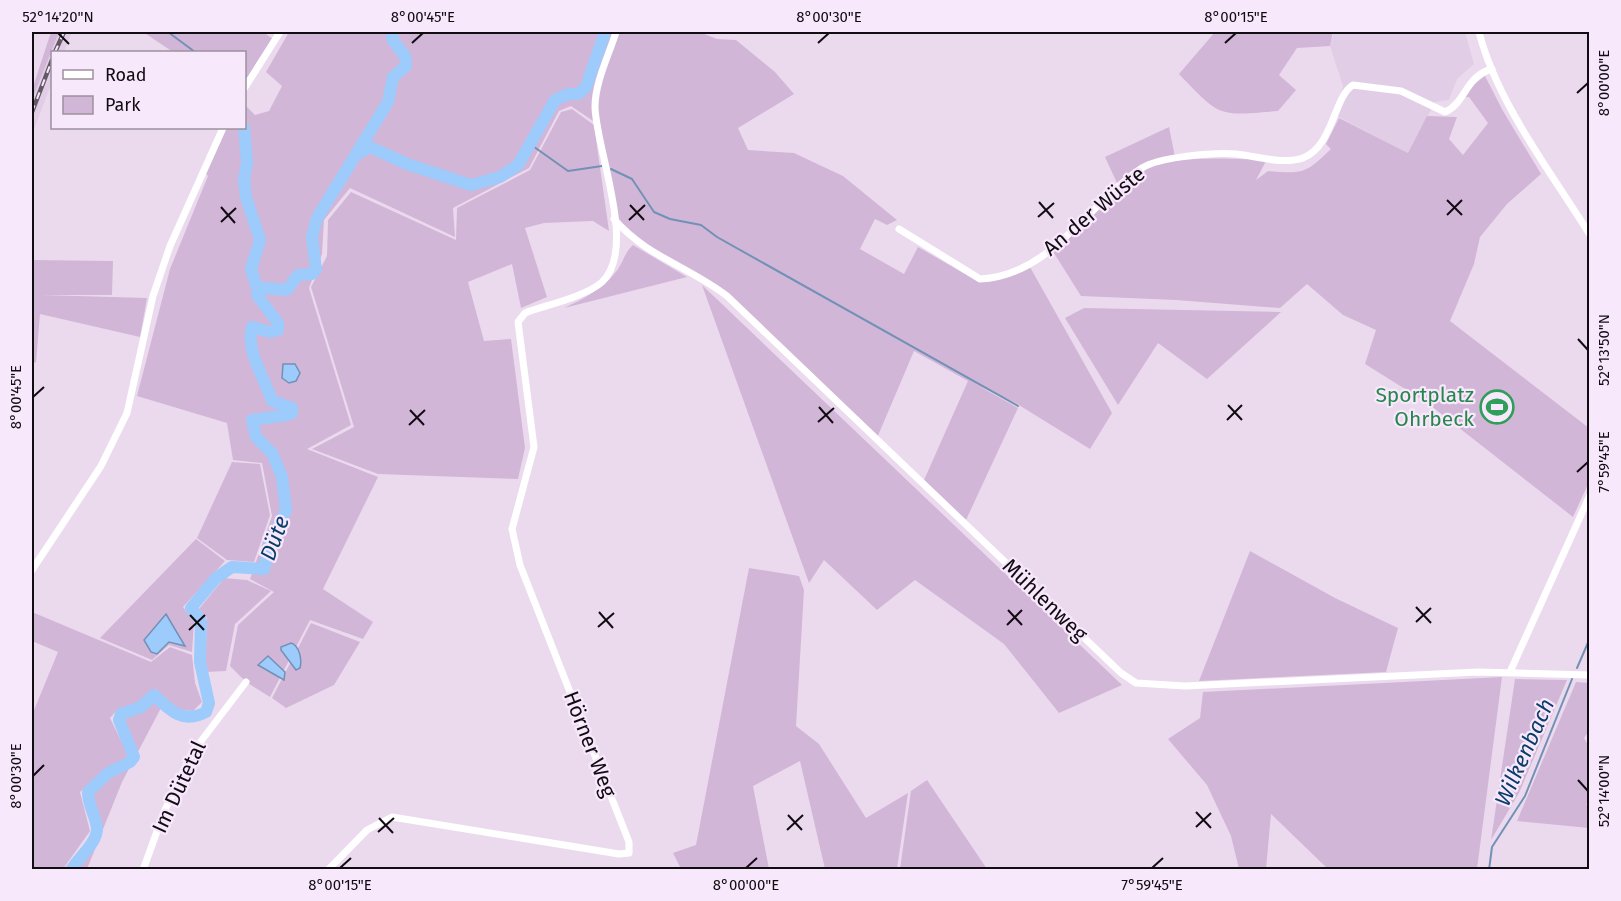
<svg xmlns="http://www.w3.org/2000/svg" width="1621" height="901" font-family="'Fira Sans',sans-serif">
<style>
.built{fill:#e2cde6}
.green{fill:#d2b6d7}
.water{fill:#9ccbfc;stroke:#7291b6;stroke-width:1.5}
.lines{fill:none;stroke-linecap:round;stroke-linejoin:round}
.stream{stroke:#7291b6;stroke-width:2}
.river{stroke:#9ccbfc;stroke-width:12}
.minor{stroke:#fff;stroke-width:7}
.rail-casing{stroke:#635965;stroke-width:4.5}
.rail{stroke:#f8e8fb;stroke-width:2;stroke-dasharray:7;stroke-linecap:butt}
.ticks{fill:none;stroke:#110b12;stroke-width:2}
.labels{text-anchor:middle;stroke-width:4.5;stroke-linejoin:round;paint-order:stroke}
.street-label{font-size:21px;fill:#110b12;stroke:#f8e8fb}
.leisure-label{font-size:21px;fill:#27864d;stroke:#f8e8fb;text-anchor:end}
.water-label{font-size:22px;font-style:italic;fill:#083d69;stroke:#f8e8fb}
.neatline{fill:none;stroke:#110b12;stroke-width:2}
.ticks-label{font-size:15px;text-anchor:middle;fill:#110b12}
</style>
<rect width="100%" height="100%" fill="#ebdaee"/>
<g class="built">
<path d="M59,32H72L64,52H52V82L32,135V100Z"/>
<path d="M1334,32H1465L1474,64L1457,79L1449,100L1435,102L1408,153L1335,115L1343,86L1330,46Z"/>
</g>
<g class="green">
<path d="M51,32H59L32,100V90Z"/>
<path d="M143,32H263L273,39L245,81L244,52H173Z"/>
<path d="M289,32H699L717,39L736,40L775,72L794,94L738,128L748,150L794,153L843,176L897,220L887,225L875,219L860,249L904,274L918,247L979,282L1030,267L1112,413L1090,449L1014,402L979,386L1018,408L966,520L924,480L968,381L914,351L877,438L727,296L653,254L614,219L599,125L571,106L559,111L529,168L453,208L455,237L350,188L324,220L322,254L309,288L351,425L307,449L378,477L323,589L373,622L363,639L310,620L270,697L246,682L230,666L238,625L274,592L250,579L272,516L262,463L233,460L227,423L137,396L170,269L208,176L203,170L221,128H244L245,105L255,115L269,111L282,86L266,72Z"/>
<path d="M1215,32H1333L1330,46L1297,48L1279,75L1296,90L1278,111C1218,116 1221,118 1179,74Z"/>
<path d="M1485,76L1503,111L1541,174L1507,204L1480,237L1474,264L1450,321L1589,428V482L1573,517L1426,402L1365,364L1376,330L1343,315L1307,284L1280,308L1176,300L1081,296L1052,250C1085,227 1110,194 1143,171C1164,155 1240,158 1266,161L1256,180L1268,171C1303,174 1305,174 1331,149L1326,144L1339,118L1408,153L1427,116L1457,117L1449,139L1463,155L1488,123L1469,97H1465L1472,86Z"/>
<path d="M572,109L594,125L609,231L593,221L544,223L525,228L547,297L521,308L512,264L468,282L484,341L511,339L525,448L518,479L378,474L312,449L354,427L311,287L327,256L328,220L351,192L456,240L457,208L530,170L561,112Z"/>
<path d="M1169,127L1175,157L1146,163L1118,185L1105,157Z"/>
<path d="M633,245L687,277L564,308C581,300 603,289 615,273C623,264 624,253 633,245Z"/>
<path d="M32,260L113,261L112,295H42L147,298L140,337L40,314L36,363L32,361Z"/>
<path d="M702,285L1122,685L1059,713L1004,644L915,580L877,610L824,560L809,583Z"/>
<path d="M1084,308L1281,312L1207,379L1158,343L1118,405L1065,318Z"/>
<path d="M232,462L260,464L270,515L254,562L227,560L197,538Z"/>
<path d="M196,539L225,561L183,607L194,622L192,652L169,645L152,660L100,638Z"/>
<path d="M1250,551L1335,598L1398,628L1386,672L1199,681Z"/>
<path d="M749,568L799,576L804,590L796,726L819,744L866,818L908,793L897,869H825L800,761L753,786L769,869H681L673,853L696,845Z"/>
<path d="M224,578L247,580L271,591L235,624L226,671L205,672L207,618L199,609Z"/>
<path d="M32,612L151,662L170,647L192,655L195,683L202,702L193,711L175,709L156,689L137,704L117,710L110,718L129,757L105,769L80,792L90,831L63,869H32V715L58,652L32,641Z"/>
<path d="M311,623L360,642L334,685L286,708L272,698Z"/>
<path d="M1502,677L1477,869H1328L1271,814L1266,869H1239L1231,836L1207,785L1168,739L1200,718L1203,692Z"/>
<path d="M1515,679L1567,680L1519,793L1491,840Z"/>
<path d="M1576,682L1589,683V731L1584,738L1588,745L1589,743V803L1586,804L1589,809V828L1517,821Z"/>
<path d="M154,699L161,708L122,782L87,869H75L101,834L91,803L92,793L110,778L129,768L136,754L122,719L141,712Z"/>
<path d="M927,780L987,869H900L911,791Z"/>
</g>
<g class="water">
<path d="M283,364H295L300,373L296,381L289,383L282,378Z"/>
<path d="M166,614L185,646L169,642L157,654L151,652L144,640Z"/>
<path d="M291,643C300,646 302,660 300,668L296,670L281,650V647Z"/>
<path d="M268,656L285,672L284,680L258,665Z"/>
</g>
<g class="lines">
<g class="stream">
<path d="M168,32L195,52"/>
<path d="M530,144L568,171L602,166"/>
<path d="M611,169L632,179L654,212L670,219L701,225L717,237L1018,406"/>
<path d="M1577,668L1590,638"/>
<path d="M1489,870L1492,847L1525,796L1572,679"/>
</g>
<g class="river">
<path d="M244,128L247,162L244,180L246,197L260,240L251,269L258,291"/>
<path d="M359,153L370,147L407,164L471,185L500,177L518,165L555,100L568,94H578L586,87L605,32"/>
<path d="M71,870C78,858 97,843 97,829C96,816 88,806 88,792L108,773L130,762L134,757L119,720L121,714L141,707L154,695C170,711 183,724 206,712L209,703L200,662L201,621L191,608L216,578L232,567L264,569L269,546L286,510L282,477L272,453L256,437L252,420L287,415L292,413V408L272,401C265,379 245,350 252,327L270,332L278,330V323L257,295L264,288L287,290L298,275L312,274L316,269L312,237L317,218L388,102L393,77L406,66L405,56L392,39L393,32"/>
</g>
<g class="minor">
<path d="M1479,32C1497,103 1551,172 1590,235"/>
<path d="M244,89L280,32"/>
<path d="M614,219C647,257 688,266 727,296L1121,673L1136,683L1185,686L1478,672L1590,675"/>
<path d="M899,229L980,279C1050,276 1089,203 1142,168C1159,157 1214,152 1236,154C1257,156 1283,165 1303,158C1333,147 1334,96 1353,85L1401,91L1445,112C1466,103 1465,76 1492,69"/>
<path d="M32,570L101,466L127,413L153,296L170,246L223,128"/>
<path d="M1510,672L1590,495"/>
<path d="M143,870L164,812L192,753L246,682"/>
<path d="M328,870L367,830L392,817L619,854L629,853V842L520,565L512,529L534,447L518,322L525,313C546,305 585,297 602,282C638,248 596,150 595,107C595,82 609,55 616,32"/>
</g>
<g class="rail-casing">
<g id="rail">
<path d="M55,52L64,32"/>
<path d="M32,112L52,60"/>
</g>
</g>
<use href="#rail" class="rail"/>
</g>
<path class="ticks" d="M58,33L69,44M412,43L423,33M818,43L829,33M1225,43L1236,33M1577,93L1588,83M1447,200L1462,215M1039,202L1053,218M630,205L644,220M221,207L235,223M1447,215L1462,200M1038,217L1054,203M629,220L645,205M221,222L236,208M1578,339L1588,350M33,397L44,387M1228,405L1242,420M819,407L833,423M410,410L424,425M1227,420L1242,405M818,422L834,408M409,425L425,410M1577,472L1588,462M1416,607L1431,623M1008,610L1022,625M599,612L613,628M190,615L204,630M1416,622L1431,608M1007,625L1022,610M598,627L614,613M189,630L205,615M33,776L44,765M1578,780L1588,791M1196,812L1211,828M788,815L802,830M379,818L393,833M1196,827L1211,813M787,830L803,815M378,832L394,818M340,868L351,858M746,868L757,858M1152,868L1163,858"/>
<defs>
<g id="stadium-ring" transform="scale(1.725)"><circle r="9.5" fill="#f8e8fb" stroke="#2e9e5b" stroke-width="1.5"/><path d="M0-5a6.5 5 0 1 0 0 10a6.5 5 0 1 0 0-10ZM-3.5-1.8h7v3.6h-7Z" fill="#2e9e5b"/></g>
</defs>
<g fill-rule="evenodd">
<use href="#stadium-ring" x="1497" y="407"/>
</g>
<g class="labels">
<g class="street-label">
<text transform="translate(1094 211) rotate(-40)" y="7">An der Wüste</text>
<text transform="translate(1045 600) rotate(44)" y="7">Mühlenweg</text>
<text transform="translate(590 744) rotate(69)" y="7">Hörner Weg</text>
<text transform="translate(179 787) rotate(-65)" y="7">Im Dütetal</text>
</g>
<g class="leisure-label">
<text x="1474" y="402">Sportplatz<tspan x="1474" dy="24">Ohrbeck</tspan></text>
</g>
<g class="water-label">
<text transform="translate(274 538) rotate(-70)" y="8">Düte</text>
<text transform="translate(1524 752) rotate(-66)" y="8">Wilkenbach</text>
</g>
</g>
<rect width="1621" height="901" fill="none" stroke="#f8e8fb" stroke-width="66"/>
<rect x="51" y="51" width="195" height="78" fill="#f8e8fb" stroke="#9c909e" stroke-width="1.5"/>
<rect x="63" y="70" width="30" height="9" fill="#ffffff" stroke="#9c909e" stroke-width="1.5"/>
<text x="105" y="81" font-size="18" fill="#110b12">Road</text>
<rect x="63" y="96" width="30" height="18" fill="#d2b6d7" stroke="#9c909e" stroke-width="1.5"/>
<text x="105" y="111" font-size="18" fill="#110b12">Park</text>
<rect x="33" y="33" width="1555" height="835" class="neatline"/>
<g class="ticks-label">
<text x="58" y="22">52°14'20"N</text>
<text x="423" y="22">8°00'45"E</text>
<text x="829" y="22">8°00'30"E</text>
<text x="1236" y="22">8°00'15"E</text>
<text transform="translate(1604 83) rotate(-90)" y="5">8°00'00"E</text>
<text transform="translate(1604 350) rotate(-90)" y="5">52°13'50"N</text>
<text transform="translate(16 397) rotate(-90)" y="5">8°00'45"E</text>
<text transform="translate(1604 462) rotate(-90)" y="5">7°59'45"E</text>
<text transform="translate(16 776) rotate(-90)" y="5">8°00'30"E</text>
<text transform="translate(1604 791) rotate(-90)" y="5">52°14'00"N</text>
<text x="340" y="890">8°00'15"E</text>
<text x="746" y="890">8°00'00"E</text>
<text x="1152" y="890">7°59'45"E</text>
</g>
</svg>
